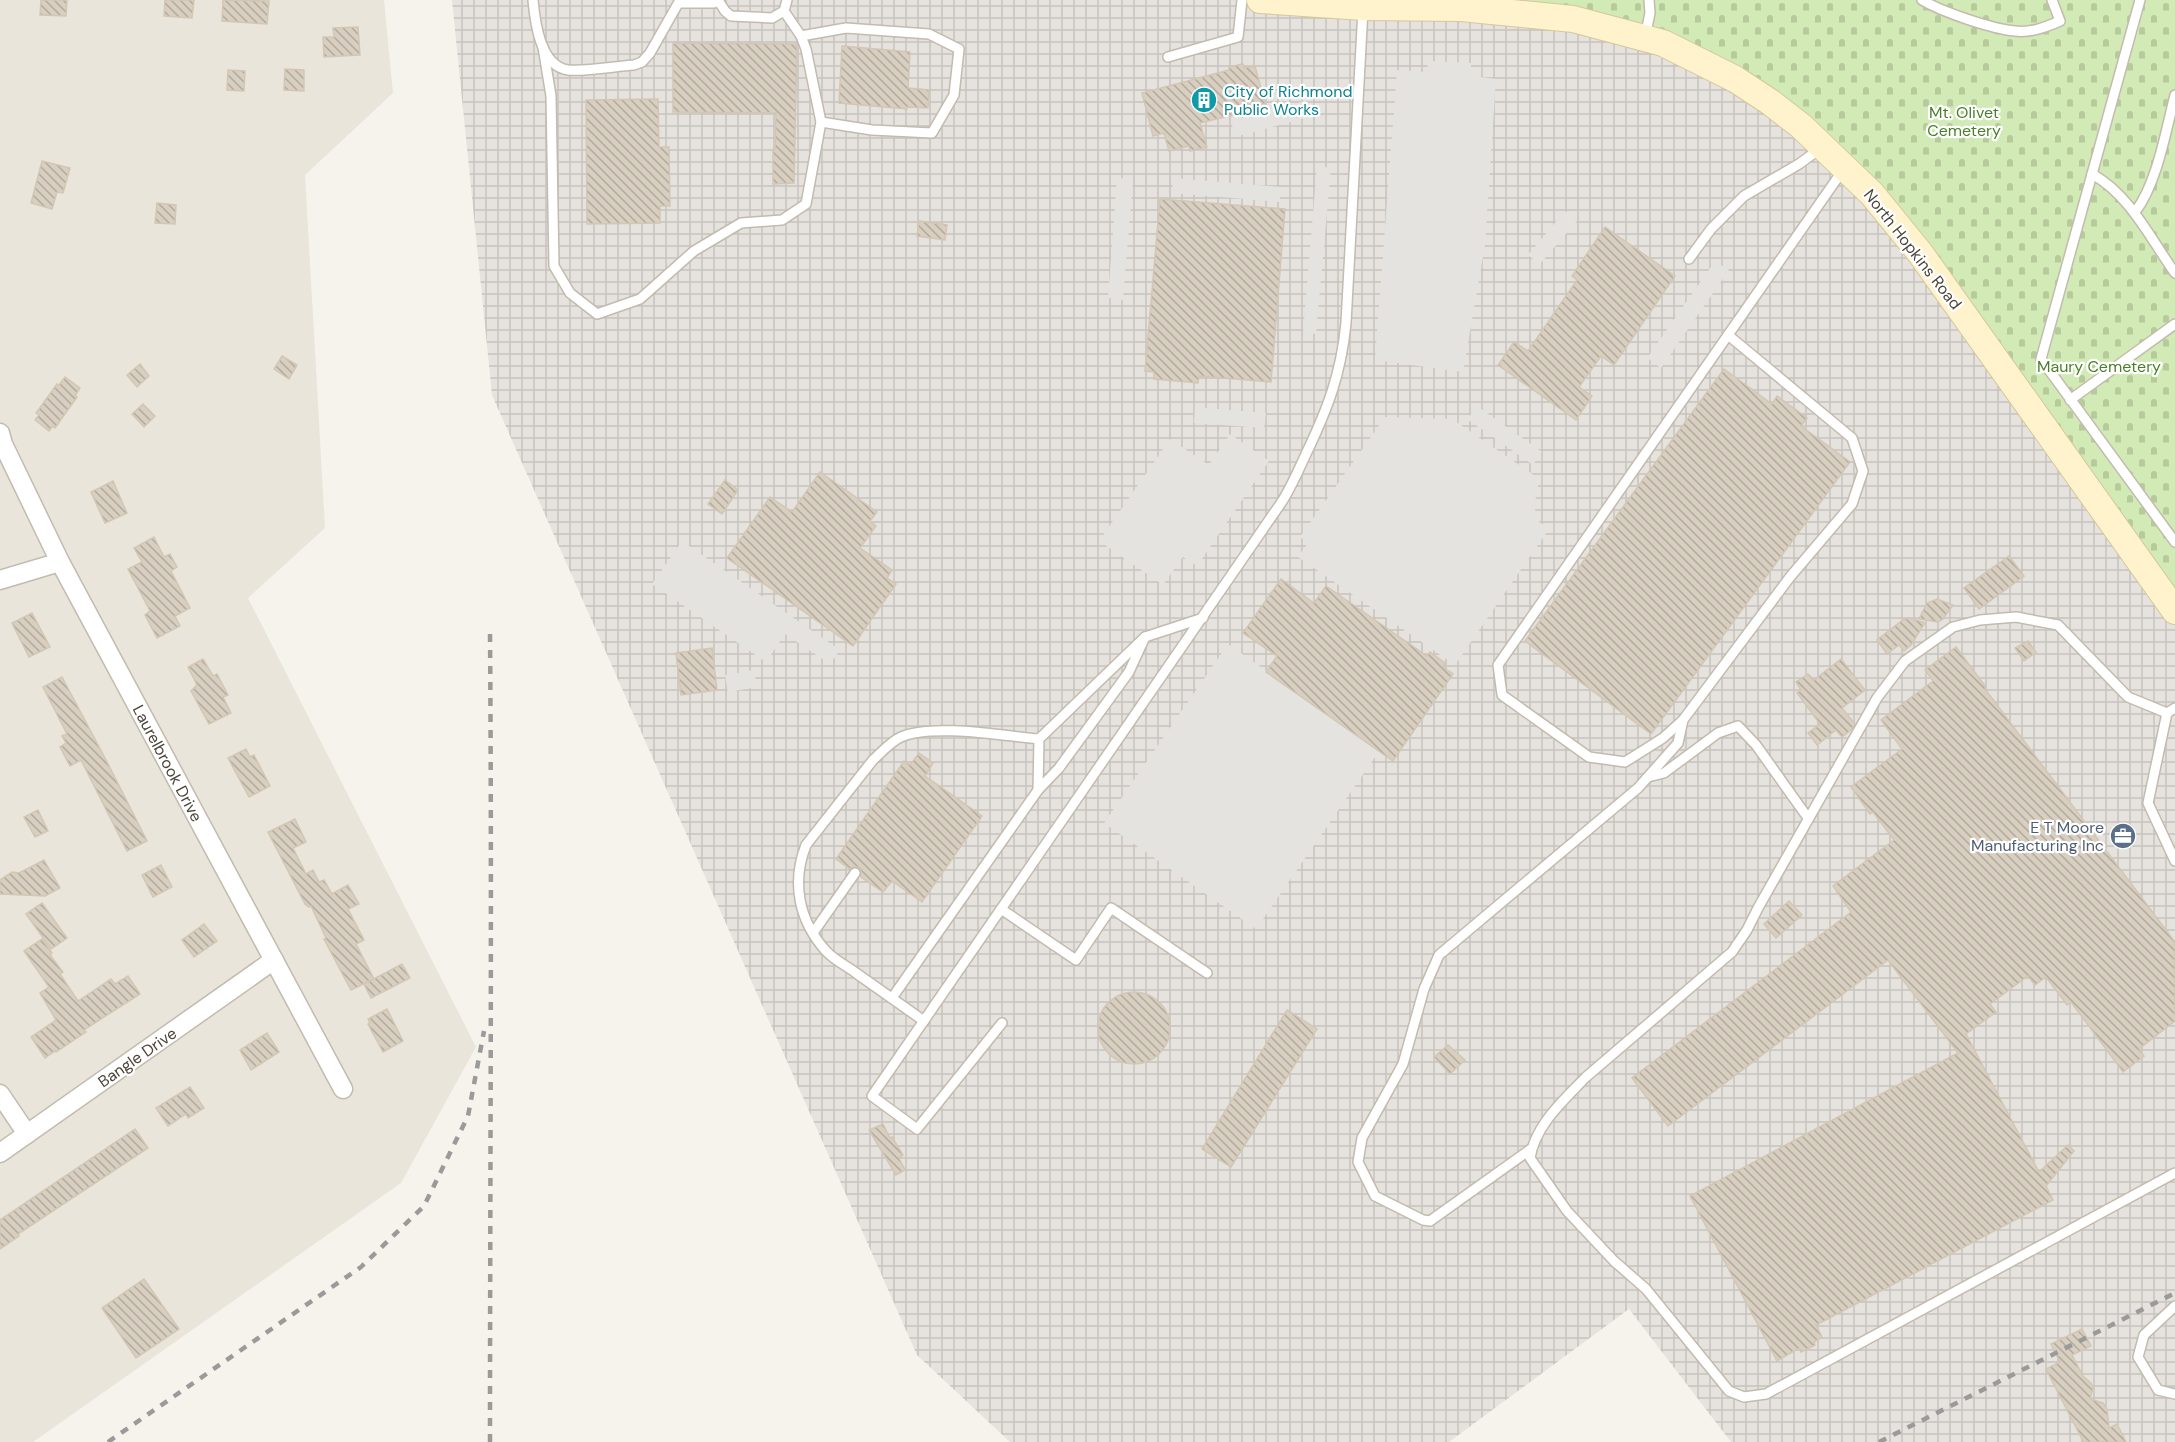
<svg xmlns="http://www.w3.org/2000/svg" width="2175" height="1442" font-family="'DM Sans',sans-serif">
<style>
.residential{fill:#eae5da}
.industrial{fill:url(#industrial-grid)}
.cemetery{fill:url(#cemetery-stones)}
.parking{fill:#e5e3e0}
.building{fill:url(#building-back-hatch);stroke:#d3c7b4;stroke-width:1.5}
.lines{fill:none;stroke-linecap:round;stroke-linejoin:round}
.lane-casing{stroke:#c2bbae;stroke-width:12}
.street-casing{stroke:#c2bbae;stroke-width:21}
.secondary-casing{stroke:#d6c79b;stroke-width:28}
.lane{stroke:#fff;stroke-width:9}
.street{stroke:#fff;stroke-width:18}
.secondary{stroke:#fff3cd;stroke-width:26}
.rail{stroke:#9a9a9a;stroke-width:4.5;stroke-dasharray:8 8;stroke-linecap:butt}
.labels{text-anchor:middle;stroke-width:4.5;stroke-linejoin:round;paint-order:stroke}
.culture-label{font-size:16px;fill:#0d838f;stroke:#fff;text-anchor:start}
.park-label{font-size:16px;fill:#4a7f2a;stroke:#fff}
.street-label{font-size:16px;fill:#4b4439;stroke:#fff}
.service-label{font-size:16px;fill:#4e5e75;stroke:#fff;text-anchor:end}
</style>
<defs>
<pattern id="industrial-grid" width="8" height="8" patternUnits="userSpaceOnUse" patternTransform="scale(1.5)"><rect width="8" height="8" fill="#e6e2dd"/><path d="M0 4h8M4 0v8" fill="none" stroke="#c7c3be"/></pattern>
<pattern id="cemetery-stones" width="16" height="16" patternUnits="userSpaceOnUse" patternTransform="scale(1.5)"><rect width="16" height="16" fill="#d2eab5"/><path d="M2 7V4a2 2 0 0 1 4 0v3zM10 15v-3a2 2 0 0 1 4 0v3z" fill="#b6ca9c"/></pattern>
<pattern id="building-back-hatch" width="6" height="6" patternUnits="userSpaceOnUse" patternTransform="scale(1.5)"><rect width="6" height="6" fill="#d8cfc1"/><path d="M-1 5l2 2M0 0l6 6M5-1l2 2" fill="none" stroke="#b1aa9e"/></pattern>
</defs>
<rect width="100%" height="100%" fill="#f6f3ec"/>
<path class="residential" d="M0,0H384L393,93L305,175L325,528L248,598L476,1047L401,1183L33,1442H0Z"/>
<path class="industrial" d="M452,0H1322L1483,13L1655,43L1735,87L1874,203L2175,595V1442H1731L1629,1309L1449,1442H1010L917,1355L492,395Z"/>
<path class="cemetery" d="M1322,0H2175V595L2016,382L1809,139L1655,43L1568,24Z"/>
<g class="parking">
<path d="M1428,61L1471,63V76L1496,79L1485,245L1463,372L1375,360L1397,70L1427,72Z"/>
<path d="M1305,101L1309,117L1235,137L1231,121Z"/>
<path d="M1317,166L1331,168L1316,334L1303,333Z"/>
<path d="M1117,178L1133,179L1123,300L1108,298Z"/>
<path d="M1173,178L1281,187L1280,202L1172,193Z"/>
<path d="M1565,211L1577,221L1540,264L1528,255Z"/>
<path d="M1715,261L1729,270L1661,368L1647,358Z"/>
<path d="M1477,406L1542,452L1533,465L1467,419Z"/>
<path d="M1195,407L1266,413L1264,428L1194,423Z"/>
<path d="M1385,417L1452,419L1541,480L1536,490L1535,519L1549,529L1455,665L1298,557L1308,543L1300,537Z"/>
<path d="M1230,434L1269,461L1197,566L1183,557L1163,585L1099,541L1170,439L1209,465Z"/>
<path d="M682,541L840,650L830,664L785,634L766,662L652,584Z"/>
<path d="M1228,644L1380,750L1256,929L1104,823Z"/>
<path d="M754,670L757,687L728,692L725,675Z"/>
</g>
<g class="building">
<path d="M41,0H67L66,16L40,15Z"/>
<path d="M165,0H194L192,18L164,16Z"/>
<path d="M223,0L269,1L267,24L222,21Z"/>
<path d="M358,27L360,55L324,57L323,37H334L333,28Z"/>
<path d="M673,43L797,44L794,183L773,184V150H775L776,113L673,112Z"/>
<path d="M842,46L910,52L908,88L929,90L928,108L907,107V109L839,103Z"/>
<path d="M1243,64L1244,68L1255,66L1266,107L1200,123L1207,147L1190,151L1189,146L1169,151L1164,133L1153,136L1142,93L1229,70V67Z"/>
<path d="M285,69L304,70V91L284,90Z"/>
<path d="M228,70L245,71L244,91L227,90Z"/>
<path d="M658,99L659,147H669L670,206H660V223L587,224L586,100Z"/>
<path d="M42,161L70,168L63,193L57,192L52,209L31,203Z"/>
<path d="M1160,199L1285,209L1271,382L1199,376L1198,383L1154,379V372L1145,371Z"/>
<path d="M157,203L176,205L175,224L155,223Z"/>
<path d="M919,221L947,225L945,240L917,236Z"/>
<path d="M1605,227L1675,276L1614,365L1601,356L1579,387L1592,396L1576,420L1498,365L1514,342L1528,351L1577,280L1572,276Z"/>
<path d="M282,356L297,365L289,379L274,369Z"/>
<path d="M140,364L149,376L137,387L127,375Z"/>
<path d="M1724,369L1772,404L1777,396L1807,418L1801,426L1850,462L1651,734L1525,641Z"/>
<path d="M65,377L80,388L75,396L77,397L55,428L53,426L49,431L35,420L39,415L36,413L57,384L59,385Z"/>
<path d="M143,404L155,416L144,427L132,414Z"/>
<path d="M820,472L877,512L870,521L876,526L860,548L892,570L887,578L896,584L853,646L727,558L770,497L792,512Z"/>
<path d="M725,480L738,490L722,514L708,504Z"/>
<path d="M113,481L127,513L105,523L91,492Z"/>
<path d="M154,537L164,557L170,554L177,567L171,571L190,608L175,616L180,626L157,638L145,615L150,611L128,569L142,562L134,548Z"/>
<path d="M2009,556L2024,576L1979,609L1964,588Z"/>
<path d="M1281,579L1314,603L1326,586L1427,656L1430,652L1445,663L1443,667L1453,674L1393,761L1266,672L1277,656L1243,633Z"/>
<path d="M1937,599L1953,605L1943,619L1938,622L1919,619L1927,603Z"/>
<path d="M32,613L50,647L29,657L12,623Z"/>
<path d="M1910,618L1925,623L1911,645L1904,651L1899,645L1887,654L1877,640L1904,619Z"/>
<path d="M2028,641L2036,652L2024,661L2015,648Z"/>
<path d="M1956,647L1986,687L1985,689L2175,942V1021L2139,1049L2144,1056L2123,1072L2071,1002L2067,1005L2046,977L2035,985L2028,976L1990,1004L1996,1012L1966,1034L2039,1172L2068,1145L2074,1151L2046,1186L2053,1200L1816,1325L1822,1337L1814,1342L1815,1345L1801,1352L1799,1348L1777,1361L1690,1196L1958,1053L1888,960L1668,1126L1632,1078L1851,912L1833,886L1894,840L1873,812L1870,814L1851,787L1902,749L1881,720L1933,681L1925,670Z"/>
<path d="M712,648L717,690L681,695L676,653Z"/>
<path d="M203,659L213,676L217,674L228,695L223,697L231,713L209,724L191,691L197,685L188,667Z"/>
<path d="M1841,659L1865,690L1842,708L1855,724L1851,730L1842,737L1836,730L1817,745L1808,733L1820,724L1797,693L1801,690L1796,682L1808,674L1814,680Z"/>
<path d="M62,677L105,758L147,841L127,851L81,760L70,766L60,747L66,743L62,736L67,734L43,687Z"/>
<path d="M246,749L250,757L254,755L270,786L249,797L228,758Z"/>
<path d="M919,753L933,763L925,776L982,816L922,902L892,881L883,892L861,877V871L858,867H853L850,869L836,859L904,761L910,765Z"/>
<path d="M38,810L48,831L35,837L24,817Z"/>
<path d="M295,819L306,842L293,848L306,874L313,870L319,882L324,880L332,894L348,885L359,904L348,909L364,940L356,944L374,979L351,990L324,939L326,938L311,906L309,907L305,904L268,832Z"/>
<path d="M44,860L60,888L45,896L0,894V880L12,872L19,873Z"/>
<path d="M161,865L172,887L153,897L142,875Z"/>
<path d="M1789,901L1802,915L1776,938L1764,924Z"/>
<path d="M42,903L67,938L51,949L26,914Z"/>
<path d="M204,924L217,941L194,957L182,940Z"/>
<path d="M42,939L52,953L50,955L63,972L60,974L78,1001L111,979L115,984L128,976L140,994L90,1026L84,1030L86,1032L56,1052L55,1051L45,1058L31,1037L56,1020L40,993L49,987L24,951Z"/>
<path d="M402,964L410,978L371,998L364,984Z"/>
<circle cx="1134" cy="1028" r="36"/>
<path d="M387,1009L403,1041L383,1052L368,1024L370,1023L368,1019Z"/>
<path d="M1287,1010L1317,1029L1231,1167L1202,1149Z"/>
<path d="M267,1033L279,1052L251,1070L240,1050Z"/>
<path d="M1448,1045L1465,1060L1450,1074L1434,1057Z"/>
<path d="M190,1087L204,1108L188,1118L186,1114L168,1126L156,1108Z"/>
<path d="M883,1124L890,1138L892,1137L903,1155L899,1158L905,1170L896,1175L869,1130Z"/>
<path d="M135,1129L148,1148L18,1234L19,1236L0,1249V1220Z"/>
<path d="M144,1279L179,1329L136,1358L102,1308Z"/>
<path d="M2082,1329L2091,1346L2072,1355L2083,1376L2091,1383L2093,1388L2090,1399L2103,1403L2107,1409L2109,1428L2117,1424L2126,1442H2082L2083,1441L2046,1369L2060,1362L2051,1344Z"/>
</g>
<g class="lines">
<g class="lane-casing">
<g id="lane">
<path d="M533,0C535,22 540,66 568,70C584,72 617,66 634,65L642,62L650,53L680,0"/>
<path d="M718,0L725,11L731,16L772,18L784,11L787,0"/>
<path d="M1922,0C1942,12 1992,29 2015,31C2031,33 2046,27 2060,21L2052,0"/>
<path d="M2140,0L2041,359L2175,542"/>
<path d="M679,3H714L718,0"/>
<path d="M801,36L846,28L929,34L959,49L954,95L932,133L872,130L821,122"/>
<path d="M1645,37L1650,13L1649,0"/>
<path d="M543,47L551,96L554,266L570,293L597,314L640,299L694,251L741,223L782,220L806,204L821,122L806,49L801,36L784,11"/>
<path d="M1168,57L1238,37L1242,0"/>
<path d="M2092,174C2130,195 2150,238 2175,273"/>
<path d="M2135,212C2157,184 2166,130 2175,95"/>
<path d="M1689,259L1711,229L1744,196L1799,164L1821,148"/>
<path d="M2070,400L2175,324"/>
<path d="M2175,708L2167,713L2148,803L2175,861"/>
<path d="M2167,713L2128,697L2058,625L2016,617L1980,620L1953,627L1905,661L1877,698L1758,908L1747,930L1732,952L1586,1077C1564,1100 1535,1125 1530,1158L1567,1211L1614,1261L1646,1289L1729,1391L1744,1397L1766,1394L2175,1173"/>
<path d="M1683,720L1663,738L1625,762L1589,757L1502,695L1498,665L1843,170"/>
<path d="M1648,777L1664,773L1718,733L1738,726L1756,745L1808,818"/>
<path d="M1038,790L1039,739L1145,637L1203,618"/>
<path d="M1001,909L1076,960L1111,908L1207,973"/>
<path d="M813,933L855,873"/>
<path d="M892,998L1038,790L1059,768L1129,672L1145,637"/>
<path d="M924,1021C901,1005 879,989 856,973C847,966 834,960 826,951C799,921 791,883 806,845L873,760C882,752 890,742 901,737C931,723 1005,736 1039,739"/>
<path d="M1002,1023L917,1129L872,1096L1281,503C1291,488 1298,471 1306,454C1328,408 1341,374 1346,323L1363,9"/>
<path d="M1531,1149L1430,1221L1423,1220L1375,1196L1358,1162L1362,1138L1403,1064L1424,989L1439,955L1638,788L1678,743L1683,720L1790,577L1852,504L1863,471L1852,438L1728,335"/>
<path d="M2175,1306L2144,1335L2138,1357L2158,1390L2175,1394"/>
</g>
</g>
<g class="street-casing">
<g id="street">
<path d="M0,433L3,444L60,562L343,1089"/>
<path d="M0,580L60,562"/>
<path d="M0,1094L27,1134"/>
<path d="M0,1153L274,960"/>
</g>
</g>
<g class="secondary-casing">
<path id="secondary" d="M1260,0L1363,7L1461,8L1573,19L1663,43L1735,79L1770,102L1801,126L1872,194L1920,253L2175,611"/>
</g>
<use href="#lane" class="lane"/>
<use href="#street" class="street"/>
<use href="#secondary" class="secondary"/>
<g class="rail">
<path d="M108,1442L361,1267L424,1206L468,1116L484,1031"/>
<path d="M490,1442C490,1172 492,902 490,632"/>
<path d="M1879,1442L2175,1293"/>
</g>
</g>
<defs>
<g id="building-disc" transform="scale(1.35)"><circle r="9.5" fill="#0f9aa8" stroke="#fff"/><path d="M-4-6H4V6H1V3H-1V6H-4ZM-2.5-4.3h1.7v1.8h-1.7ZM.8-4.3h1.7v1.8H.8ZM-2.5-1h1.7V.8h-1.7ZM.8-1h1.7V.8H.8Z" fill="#fff"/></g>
<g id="office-disc" transform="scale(1.35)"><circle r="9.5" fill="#5c6f8a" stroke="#fff"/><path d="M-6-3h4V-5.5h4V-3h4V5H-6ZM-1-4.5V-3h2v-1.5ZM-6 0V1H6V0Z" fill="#fff"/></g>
</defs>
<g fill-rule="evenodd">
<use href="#building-disc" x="1204" y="100"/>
<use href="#office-disc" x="2123" y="836"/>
</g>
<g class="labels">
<g class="culture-label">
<text x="1224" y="97">City of Richmond<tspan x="1224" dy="18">Public Works</tspan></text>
</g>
<g class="park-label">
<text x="1964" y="118">Mt. Olivet<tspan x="1964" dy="18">Cemetery</tspan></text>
<text x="2099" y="372">Maury Cemetery</text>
</g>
<g class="street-label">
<text transform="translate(1913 249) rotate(52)" y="6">North Hopkins Road</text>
<text transform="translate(168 763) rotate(62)" y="6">Laurelbrook Drive</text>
<text transform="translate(137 1057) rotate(-35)" y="6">Bangle Drive</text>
</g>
<g class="service-label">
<text x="2104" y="833">E T Moore<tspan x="2104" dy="18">Manufacturing Inc</tspan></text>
</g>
</g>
</svg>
